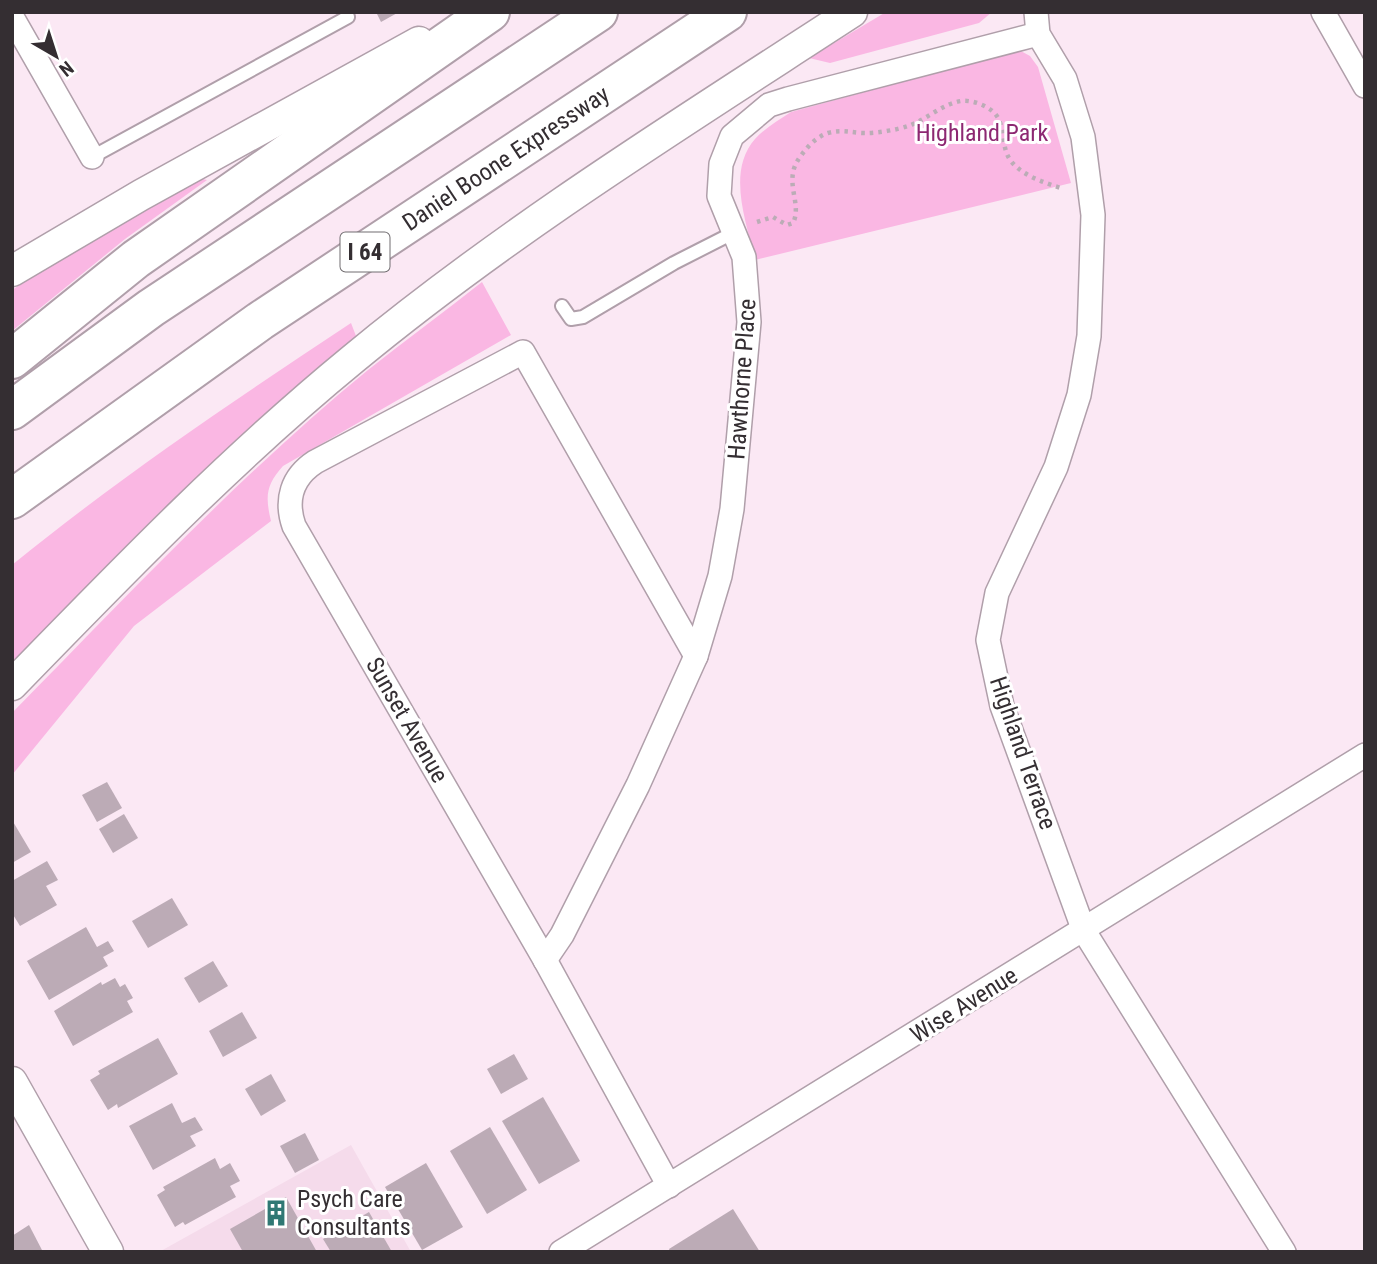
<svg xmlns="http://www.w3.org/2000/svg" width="1377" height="1264" font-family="'Roboto Condensed',sans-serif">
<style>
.built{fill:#f5dbeb}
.green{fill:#fab7e3}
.building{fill:#bcabb6}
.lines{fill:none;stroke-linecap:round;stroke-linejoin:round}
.service-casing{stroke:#b09faa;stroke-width:16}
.minor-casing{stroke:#b09faa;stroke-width:26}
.tertiary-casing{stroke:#b09faa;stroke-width:33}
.motorway-casing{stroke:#b09faa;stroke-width:42}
.path{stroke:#bbacb6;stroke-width:4.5;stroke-dasharray:3.5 5;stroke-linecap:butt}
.service{stroke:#fff;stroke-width:12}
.minor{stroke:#fff;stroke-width:23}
.tertiary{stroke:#fff;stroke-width:30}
.motorway{stroke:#fff;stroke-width:38}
.labels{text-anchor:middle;stroke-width:6;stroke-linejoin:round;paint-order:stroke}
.shield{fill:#fff;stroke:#716d70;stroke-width:2}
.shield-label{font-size:23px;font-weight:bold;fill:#342e32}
.park-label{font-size:24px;fill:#8d2872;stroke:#fff}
.street-label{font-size:24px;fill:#342e32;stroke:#fff}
.poi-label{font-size:24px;fill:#342e32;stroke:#fff;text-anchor:start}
</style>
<rect width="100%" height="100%" fill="#fbe8f4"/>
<path class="built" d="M351,1145L411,1252H159Z"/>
<g class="green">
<path d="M886,12H992L979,23L830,63L809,58Z"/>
<path d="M1019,50L1030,56L1038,67L1071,183L755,260C747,223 726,172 755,139C765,128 779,120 791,112Z"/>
<path d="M198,178L207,180L125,239L12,331V290L75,248Z"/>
<path d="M482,282L511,335L283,466C266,485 265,496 271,521L134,626L12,775V713C127,596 241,474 368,370C406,340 444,312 482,282Z"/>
<path d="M351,323L356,336L158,514L12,663V565C120,477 235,400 351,323Z"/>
</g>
<g class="building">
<path d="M376,12H399L381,22Z"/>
<path d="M107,782L122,808L97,822L82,795Z"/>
<path d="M124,814L138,838L113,853L99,829Z"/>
<path d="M12,820L31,852L12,863Z"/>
<path d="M47,861L58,880L46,886L57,905L20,926L12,913V881Z"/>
<path d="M172,898L188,925L148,948L132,921Z"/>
<path d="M86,927L97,947L108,941L114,951L103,957L108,966L49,1000L27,961Z"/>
<path d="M213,961L228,986L199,1003L184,978Z"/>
<path d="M115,978L120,987L125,984L133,998L127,1001L133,1012L73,1046L54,1011L101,982L102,985Z"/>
<path d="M242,1012L257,1038L223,1057L209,1031Z"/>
<path d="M158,1038L178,1074L118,1108L117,1104L108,1110L90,1080L100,1074L98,1071Z"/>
<path d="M514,1054L528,1079L501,1094L487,1069Z"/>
<path d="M271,1074L286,1101L261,1116L245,1089Z"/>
<path d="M543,1097L580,1161L539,1184L502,1121Z"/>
<path d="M172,1103L182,1123L195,1117L203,1130L190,1136L196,1146L153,1170L129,1126Z"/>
<path d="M490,1127L527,1190L487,1214L450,1151Z"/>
<path d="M305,1133L319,1160L295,1173L280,1146Z"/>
<path d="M215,1158L220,1169L230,1163L240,1181L230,1186L236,1197L185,1225L183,1222L175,1227L157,1195L165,1190L163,1187Z"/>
<path d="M426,1163L463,1227L422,1250L385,1187Z"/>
<path d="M286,1197L317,1252H243L230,1229Z"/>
<path d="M733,1209L760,1252H670L669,1249Z"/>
<path d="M369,1212L392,1252H331L323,1239Z"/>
<path d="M29,1225L43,1252H12V1236Z"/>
</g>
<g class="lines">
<g class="service-casing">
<g id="service">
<path d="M92,157L348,17L346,12"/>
<path d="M562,306L571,319L583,317L674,263L733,233"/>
</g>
</g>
<g class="minor-casing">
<g id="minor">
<path d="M1036,12L1038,34L1065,79L1083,137L1093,215L1089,336L1079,395L1056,467L997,593L988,640L1002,706L1084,931L1284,1252"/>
<path d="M1323,12L1365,86"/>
<path d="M12,17L92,157"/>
<path d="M545,960L562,935L638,785L696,656L720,576L732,509L749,322L744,257L719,196L721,164L732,136L769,105L788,99L1038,34"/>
<path d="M669,1186L545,960L294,526C285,500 292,477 315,462L523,352L696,656"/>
<path d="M561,1252L1365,755"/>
</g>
</g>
<g class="tertiary-casing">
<g id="tertiary">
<path d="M12,271L141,195L419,42"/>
<path d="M12,685C122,572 231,459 353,359C509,230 683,122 852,12"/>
<path d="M12,1082L108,1252"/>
</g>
</g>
<g class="motorway-casing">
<g id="motorway">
<path d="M12,359L136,259L490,12"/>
<path d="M12,410L151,308L598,12"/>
<path id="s1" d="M12,499L260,321L727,12"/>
</g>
</g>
<path class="path" d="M757,222L773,217L787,225L793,223C803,203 782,181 800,157C807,147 816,137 828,133C842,129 852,133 865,133C878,133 896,130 908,126C926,120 942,104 961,101C971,100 983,104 991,110C1005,120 1001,139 1007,154C1015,174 1045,183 1064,189"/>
<use href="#service" class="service"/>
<use href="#minor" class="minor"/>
<use href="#tertiary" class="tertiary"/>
<use href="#motorway" class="motorway"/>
</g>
<defs>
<g id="building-bare" transform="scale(2.1)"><path d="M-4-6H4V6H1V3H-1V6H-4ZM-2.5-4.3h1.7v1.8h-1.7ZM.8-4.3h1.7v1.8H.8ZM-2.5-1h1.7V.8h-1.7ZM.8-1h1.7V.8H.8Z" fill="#2f7874" stroke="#fff" stroke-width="2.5" paint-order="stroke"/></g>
</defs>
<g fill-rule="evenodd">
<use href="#building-bare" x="276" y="1213"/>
</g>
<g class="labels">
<rect class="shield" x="340.5" y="232.5" width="49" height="39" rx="5"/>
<g class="shield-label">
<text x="365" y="260">I 64</text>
</g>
<g class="park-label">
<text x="982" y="141">Highland Park</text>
</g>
<g class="street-label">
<text dy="8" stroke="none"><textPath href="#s1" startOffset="600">Daniel Boone Expressway</textPath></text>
<text transform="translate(742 379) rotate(-86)" y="8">Hawthorne Place</text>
<text transform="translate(407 720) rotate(60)" y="8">Sunset Avenue</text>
<text transform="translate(1023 753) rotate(71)" y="8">Highland Terrace</text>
<text transform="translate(964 1005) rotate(-32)" y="8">Wise Avenue</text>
</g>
<g class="poi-label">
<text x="297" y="1207">Psych Care<tspan x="297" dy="28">Consultants</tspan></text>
</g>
</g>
<rect width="1377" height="1264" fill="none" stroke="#342e32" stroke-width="28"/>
<g transform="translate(56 56) rotate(141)" stroke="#ffffff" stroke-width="5" paint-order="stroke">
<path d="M0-5L12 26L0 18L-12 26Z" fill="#342e32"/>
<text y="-10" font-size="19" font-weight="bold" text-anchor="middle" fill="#342e32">N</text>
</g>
</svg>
